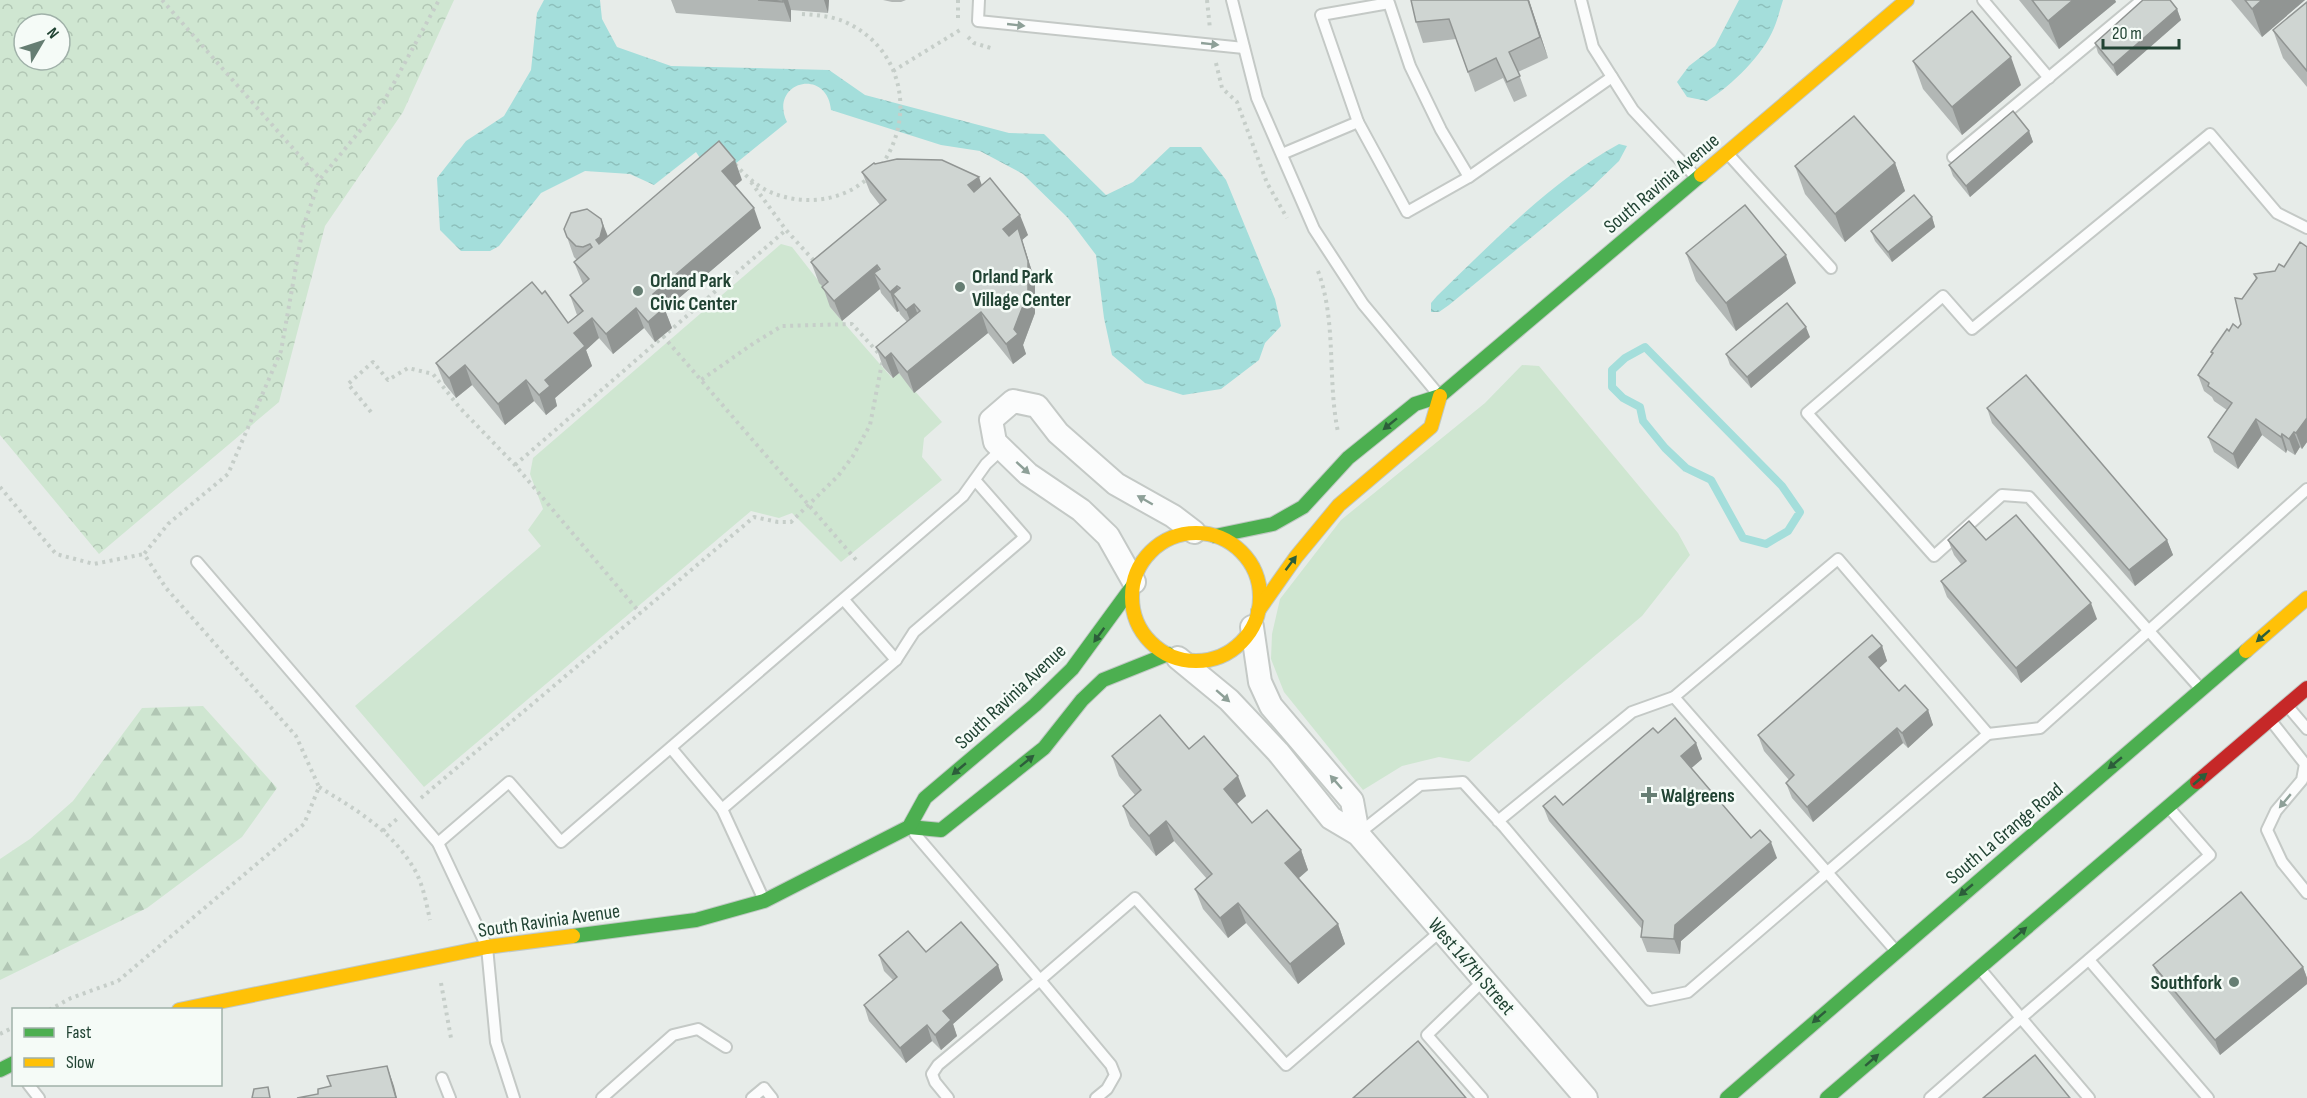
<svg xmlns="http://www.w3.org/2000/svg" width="2307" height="1098" font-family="'Sofia Sans Condensed',sans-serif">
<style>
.grass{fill:#cfe6d1}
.forest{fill:url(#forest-firs)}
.park{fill:url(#park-crowns);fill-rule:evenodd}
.water{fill:url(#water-ripples)}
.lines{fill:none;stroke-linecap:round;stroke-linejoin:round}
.stream{stroke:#a4dedb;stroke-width:8}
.lane-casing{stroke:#c4c9c6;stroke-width:14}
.street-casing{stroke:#c4c9c6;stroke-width:26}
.fast-casing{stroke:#c0c8c4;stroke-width:16}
.slow-casing{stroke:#c0c8c4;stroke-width:16}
.jam-casing{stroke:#c0c8c4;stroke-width:16}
.path{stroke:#c6cec9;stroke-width:4;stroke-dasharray:3 4.5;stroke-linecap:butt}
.lane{stroke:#fbfcfc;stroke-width:10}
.street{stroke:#fbfcfc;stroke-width:22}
.fast{stroke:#4caf50;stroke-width:14}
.slow{stroke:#ffc107;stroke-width:14}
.jam{stroke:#c62828;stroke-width:14}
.wall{fill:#b2b7b5}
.shaded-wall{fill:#919593}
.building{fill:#cfd5d2;stroke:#919593;stroke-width:1.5}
.oneway{fill:#8ea098}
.oneway2{fill:#2c5e3a}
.poi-dot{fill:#667e73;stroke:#f5fbf7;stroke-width:2}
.labels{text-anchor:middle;stroke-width:5;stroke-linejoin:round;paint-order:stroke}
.street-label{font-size:20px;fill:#214333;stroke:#f5fbf7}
.poi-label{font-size:20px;font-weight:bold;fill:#214333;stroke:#f5fbf7;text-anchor:start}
</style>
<defs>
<pattern id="forest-firs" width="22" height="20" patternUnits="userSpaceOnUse" patternTransform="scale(1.5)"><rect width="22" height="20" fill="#cfe6d1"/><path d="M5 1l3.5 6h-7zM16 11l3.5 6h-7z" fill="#b1c6b4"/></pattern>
<pattern id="park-crowns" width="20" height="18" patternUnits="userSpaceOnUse" patternTransform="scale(1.5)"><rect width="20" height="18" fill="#cfe6d1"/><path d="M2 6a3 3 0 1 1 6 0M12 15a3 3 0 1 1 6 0" fill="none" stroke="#b1c6b4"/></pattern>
<pattern id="water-ripples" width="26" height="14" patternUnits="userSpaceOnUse" patternTransform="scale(1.5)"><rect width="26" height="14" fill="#a4dedb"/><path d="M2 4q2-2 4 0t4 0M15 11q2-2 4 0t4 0" fill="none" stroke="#8dc0bc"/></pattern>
</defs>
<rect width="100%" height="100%" fill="#e7ece9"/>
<g class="grass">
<path d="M781,244L792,247L835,302L830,307L892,378L899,373L942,422L924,438L922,457L942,480L841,562L792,513L779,518L751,511L424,787L355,706L541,546L528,530L543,509L530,474L533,458Z"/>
<path d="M1522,365L1539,366L1678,533L1690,555L1642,616L1469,762L1439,757L1402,766L1363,790L1284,692L1271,659L1272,634L1280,599L1341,520L1485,403Z"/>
</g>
<path class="forest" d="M203,706L277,788L242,837L147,908L0,980V859L30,839L73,801L142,708Z"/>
<path class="park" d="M0,0H454L403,112L325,226L279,402L99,554L0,435ZM24,24H60V60H24Z"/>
<g class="water">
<path d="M544,0H600L602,19L617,47L671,66L829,70L865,95L1009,133L1044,134L1106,195L1133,182L1170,147H1201L1226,180L1275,299L1281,326L1265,343L1259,360L1221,389L1183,395L1145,383L1112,355L1104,318L1096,255L1068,218L1023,174L980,151L941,145L831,110C827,66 768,82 787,122L735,164L708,170L696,152L654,185L630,174L585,171L541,193L499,246L490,251H461L440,230L437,178L466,141L504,116L531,70L537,13Z"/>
<path d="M1739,0H1783C1780,9 1778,19 1774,28C1763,55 1732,85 1707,101L1687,97L1677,82L1689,66L1715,46Z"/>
<path d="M1619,144L1627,146L1619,161L1589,190L1449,305L1439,312H1431V303L1437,296C1493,242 1550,182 1619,144Z"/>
</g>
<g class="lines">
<path class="stream" d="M1645,347L1782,486L1800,512L1788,531L1766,544L1743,538L1711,480L1686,468L1665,448L1643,421L1640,407L1623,398L1612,387V370L1625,358Z"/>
<g class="lane-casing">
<g id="lane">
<path d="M979,0L978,21L1244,48"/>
<path d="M1232,0L1257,98L1314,229L1363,304L1438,394"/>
<path d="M1581,0L1593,47L1633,110L1694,175"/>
<path d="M1983,0L2049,78"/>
<path d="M1358,122L1407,212L1469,177"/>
<path d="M1282,154L1358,122L1321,15L1389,3L1410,66L1441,130L1469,177L1612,77"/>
<path d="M1729,155L1831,268"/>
<path d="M1953,157L2142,0"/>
<path d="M197,562L438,843L487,947L496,1042L514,1098"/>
<path d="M844,600L896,660L914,632L1025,537L975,480"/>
<path d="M2199,687L2029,497L2002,495L1934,556L1807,413L1943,296L1972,329L2210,134L2277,213L2307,228"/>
<path d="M1674,697L1895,950"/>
<path d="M2290,709L2307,729"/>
<path d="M2272,722L2305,764L2302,780L2276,811L2267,830L2282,862L2307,893"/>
<path d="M1988,734L2040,728L2307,489"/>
<path d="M671,748L722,809L896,660"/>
<path d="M722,809L763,898"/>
<path d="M915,834L1040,980L1135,898L1286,1065L1442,930"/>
<path d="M1358,834L1420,785L1463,782L1505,828L1650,1000L1688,992L1988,734L1838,559L1674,697L1632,712L1498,821"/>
<path d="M438,843L509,782L561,842L963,496L986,464L1002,449"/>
<path d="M2089,960L2208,1098"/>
<path d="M442,1078L450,1098"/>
<path d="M28,1084L39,1098"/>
<path d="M602,1098L673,1035L698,1029L726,1047"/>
<path d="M752,1098L764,1088L772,1098"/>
<path d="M948,1098L935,1082L932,1074L938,1065L1040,980L1111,1065L1115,1075L1107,1089L1096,1098"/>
<path d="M1482,1098L1427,1035L1484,980"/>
<path d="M1930,1098L2021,1018L1981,970"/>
<path d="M2089,1098L2021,1018L2210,855L2170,809"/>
</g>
</g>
<g class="street-casing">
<g id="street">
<path d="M1134,582L1108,536L1081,510L1028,474L995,442L991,420L1013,401L1037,406L1058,433L1116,484L1173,516L1194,532"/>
<path d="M1252,627L1260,682L1271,706L1352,801L1358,834"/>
<path d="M1178,658L1229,700L1278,752L1331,818L1358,834L1586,1098"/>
</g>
</g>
<g class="fast-casing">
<g id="fast">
<path d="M1215,536L1273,524L1303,507L1348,458L1415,404L1440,396L1701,175"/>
<path d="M909,827L941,830L1044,748L1082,700L1103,680L1168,654"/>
<path d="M573,936L696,920L764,901L909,827L925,798L1035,705L1072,669L1132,587"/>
<path d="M0,1070L14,1063"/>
<path d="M1727,1098L2246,651"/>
<path d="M1827,1098L2197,782"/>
</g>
</g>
<g class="slow-casing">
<g id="slow">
<path d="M1701,175L1907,0"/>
<circle cx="1196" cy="597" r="64"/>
<path d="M1258,611L1296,557L1339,505L1431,427L1440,396"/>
<path d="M2246,651L2307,598"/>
<path d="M179,1010L487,947L573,936"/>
</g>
</g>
<g class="jam-casing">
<path id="jam" d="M2197,782L2307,688"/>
</g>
<g class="path">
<path d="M162,0L320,179"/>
<path d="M958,0V21"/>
<path d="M1207,0L1210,29"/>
<path d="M802,14C816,15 830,16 843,21C902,46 917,115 881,166"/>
<path d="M968,37L974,43L994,49"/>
<path d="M1216,63L1222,88L1237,102L1267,183L1287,218"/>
<path d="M893,71L960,30"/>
<path d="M735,164C745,175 755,185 768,191C800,206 842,203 869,177"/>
<path d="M751,182L786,230L816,263"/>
<path d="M1318,271C1337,322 1327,379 1338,432"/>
<path d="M663,336L857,561"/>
<path d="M371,412L348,384L373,362L388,380L408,368L433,374L460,408L515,465L640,613"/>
<path d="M515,465L786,230"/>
<path d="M0,487L56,554L94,564L144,554"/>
<path d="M319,787C355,809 390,829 413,867C423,883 426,902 430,920"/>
<path d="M421,798L754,517L778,522H791L838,476L853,456L870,425L883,358L852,324L782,326L754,343L701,380"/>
<path d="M383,831L397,819"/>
<path d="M441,983L451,1038"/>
<path d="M49,1010L71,998L118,981L304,824L319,787L296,736L166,588L144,554L168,524L228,474L281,351L303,227L320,179L383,103L439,0"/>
<path d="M0,1034L14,1027"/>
</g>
<use href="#lane" class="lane"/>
<use href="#street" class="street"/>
<use href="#fast" class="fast"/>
<use href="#slow" class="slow"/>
<use href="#jam" class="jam"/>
</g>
<g class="wall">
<path d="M671,0H829L828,13L791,10V22L676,13Z"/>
<path d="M883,0H906L901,2H892Z"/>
<path d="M1411,0H1529L1548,58L1518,72L1527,96L1514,102L1503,78L1475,92L1456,39L1423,43L1416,22Z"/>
<path d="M2019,0H2115L2116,2L2059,49Z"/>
<path d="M2231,0H2305L2262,37Z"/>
<path d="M2307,2V87L2283,58L2273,30Z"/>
<path d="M2177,9L2181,20L2117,76L2098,53L2095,43Z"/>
<path d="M1913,61L2021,85L1962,135L1923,89Z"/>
<path d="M2029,131L2033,142L1970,197L1953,176L1949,165Z"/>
<path d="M1895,163L1905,191L1845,242L1805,194L1795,166Z"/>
<path d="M875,164L982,185L1028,235L1022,240L1035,281V313L1023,345L1026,354L1013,364L988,333L914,393L899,373L893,378L883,367L876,347L907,322L900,314L899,311L897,312L881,293L880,289L842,321L830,307L823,287L819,283L811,262L880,205L870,192L862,172Z"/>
<path d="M742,180L735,186L761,228L665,310L672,328L655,342L644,328L613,354L599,338L586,350L592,366L555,398L557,406L546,415L534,401L505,425L472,385L456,398L444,383L436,363L568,323L577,315L570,295L583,284L574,262L577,260L574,257L567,237L608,236Z"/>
<path d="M1932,217L1935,227L1892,262L1875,241L1871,231Z"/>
<path d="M2307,247V442L2302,449L2300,447L2295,455L2287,450L2286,453L2262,435L2238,469L2214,452L2208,437L2227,410L2214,401L2212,397L2204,391L2198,375L2212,354L2211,352L2229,331L2238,328L2241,324L2242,299L2256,279L2254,274L2275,271L2284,267Z"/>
<path d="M1686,253L1796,283L1736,331L1696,281Z"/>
<path d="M1810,337L1751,388L1730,365L1726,354Z"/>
<path d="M1987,408L2167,540L2173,555L2135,586L1992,423Z"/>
<path d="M1948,540H1986L2097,619L2021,683L1947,597L1941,581L1961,564L1954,555Z"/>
<path d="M1882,646L1887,661L1879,668L1899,691L1928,710L1933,725L1908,748L1903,743L1813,822L1792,798L1786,783L1789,780L1764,751L1758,735Z"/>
<path d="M1658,733L1696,743L1702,759L1691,768L1751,838L1777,858L1681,941L1680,954L1647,952L1641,937L1642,929L1549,821L1543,806L1563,805Z"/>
<path d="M1189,749L1246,796L1237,804L1252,823L1301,850L1308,870L1299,878L1338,924L1345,944L1298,984L1246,923L1228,938L1203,909L1195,889L1207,879L1174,841L1156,856L1130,826L1123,806L1135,795L1119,776L1112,756Z"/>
<path d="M926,952L998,965L1003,980L953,1024L957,1036L941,1050L932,1041L906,1063L869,1021L864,1005L893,980L884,971L879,955Z"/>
<path d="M2153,965L2303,967L2307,978V984L2220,1055L2159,980Z"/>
</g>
<g class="shaded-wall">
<path d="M783,0H788L791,10V22Z"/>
<path d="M824,0H829L828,13Z"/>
<path d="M1528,0H1529L1548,58L1540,37Z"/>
<path d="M2073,0H2115L2116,2L2059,49L2048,21Z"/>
<path d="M2262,0H2305L2262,37L2252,9Z"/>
<path d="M2177,9L2181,20L2117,76L2113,65Z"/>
<path d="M2011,57L2021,85L1962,135L1952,107Z"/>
<path d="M2029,131L2033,142L1970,197L1966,186Z"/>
<path d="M735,160L742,180L729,191L722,171Z"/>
<path d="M1895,163L1905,191L1845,242L1835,214Z"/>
<path d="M979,177L986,197L976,205L968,185Z"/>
<path d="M754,208L761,228L665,310L672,328L655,342L648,322L653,294Z"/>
<path d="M1020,215L1028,235L1022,240L1035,281V313L1023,345L1026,354L1013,364L1006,344L1014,329L1011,249L1003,229Z"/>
<path d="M1932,217L1935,227L1892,262L1888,252Z"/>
<path d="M601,219L609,239L607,257L596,240Z"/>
<path d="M1786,255L1796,283L1736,331L1726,303Z"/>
<path d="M877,265L884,285L874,273L880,289L842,321L834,301Z"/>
<path d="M897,286L904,306L893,294L899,311L897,312L890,292Z"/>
<path d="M914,304L921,324L914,330L906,310Z"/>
<path d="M636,308L644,328L613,354L606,334Z"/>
<path d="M981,312L988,333L914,393L907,372Z"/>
<path d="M592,318L599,338L586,350L592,366L555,398L557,406L546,415L539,395L545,380L574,333Z"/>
<path d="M1806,327L1810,337L1751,388L1747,377Z"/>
<path d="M891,353L899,373L893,378L885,358Z"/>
<path d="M465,365L472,385L456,398L449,378Z"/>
<path d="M526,380L534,401L505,425L498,404Z"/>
<path d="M2307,418V442L2302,449L2296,433Z"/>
<path d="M2256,419L2262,435L2238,469L2233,454Z"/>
<path d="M2294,432L2300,447L2295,455L2289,439Z"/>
<path d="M2282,434L2287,450L2286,453L2281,437Z"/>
<path d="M2167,540L2173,555L2135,586L2129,570Z"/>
<path d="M2091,603L2097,619L2021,683L2016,668Z"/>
<path d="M1882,646L1887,661L1875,672L1869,657Z"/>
<path d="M1928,710L1933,725L1908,748L1902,733Z"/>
<path d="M1897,728L1903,743L1813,822L1807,807Z"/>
<path d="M1696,743L1702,759L1687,772L1681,756Z"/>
<path d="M1238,776L1246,796L1231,809L1224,789Z"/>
<path d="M1166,821L1174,841L1156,856L1149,836Z"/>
<path d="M1771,842L1777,858L1681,941L1680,954L1674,939L1675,925Z"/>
<path d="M1301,850L1308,870L1293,883L1285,863Z"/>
<path d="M1238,903L1246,923L1228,938L1220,918Z"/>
<path d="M1338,924L1345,944L1298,984L1290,964Z"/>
<path d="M998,965L1003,980L953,1024L957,1036L941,1050L935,1035L943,1011Z"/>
<path d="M2303,967L2307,978V984L2220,1055L2215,1040Z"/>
<path d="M927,1025L932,1041L906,1063L900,1048Z"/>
<path d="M387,1066L394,1086L397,1098H396Z"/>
</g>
<g class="building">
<path d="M758,0H783V2Z"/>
<path d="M1411,0H1528L1540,37L1509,52L1520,76L1507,82L1496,58L1468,72L1449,19L1416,22Z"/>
<path d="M2032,0H2073L2048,21Z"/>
<path d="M2143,0H2170L2177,9L2113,65L2095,43Z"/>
<path d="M2245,0H2262L2252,9Z"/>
<path d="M2307,2V71L2273,30Z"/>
<path d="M1972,11L2011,57L1952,107L1913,61Z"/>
<path d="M2013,111L2029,131L1966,186L1949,165Z"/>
<path d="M1854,116L1895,163L1835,214L1795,166Z"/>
<path d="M719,141L735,160L722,171L754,208L653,294L664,308L648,322L636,308L606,334L592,318L574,333L585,346L545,380L550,386L539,395L526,380L498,404L465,365L449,378L436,363L532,282L542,294L545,291L568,323L583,311L570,295L589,279L574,262L592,247L590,244L583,247L576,246L567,237L564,229L571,213L587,209L601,219L603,226L600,237L596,240L599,244Z"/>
<path d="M897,159L942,160L979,177L968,185L974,192L990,178L1020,215L1003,229L1009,236L1018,228L1028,261V293L1014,329L1018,334L1006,344L981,312L907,372L891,353L885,358L876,347L920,311L914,304L906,310L893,294L900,288L897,286L890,292L874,273L880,269L877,265L834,301L822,287L828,282L811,262L886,200L862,172L874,163L875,164Z"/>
<path d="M1914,195L1932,217L1888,252L1871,231Z"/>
<path d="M1745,205L1786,255L1726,303L1686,253Z"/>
<path d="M2300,242L2307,247V418L2296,433L2294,432L2289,439L2282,434L2281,437L2256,419L2233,454L2208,437L2232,403L2208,386L2209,383L2198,375L2213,353L2211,352L2227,329L2229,331L2233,324L2238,328L2241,324L2235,298L2242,299L2257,278L2254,274L2275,271L2279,264L2284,267Z"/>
<path d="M1787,303L1806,327L1747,377L1726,354Z"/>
<path d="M2026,375L2167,540L2129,570L1987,408Z"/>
<path d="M2016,515L2091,603L2016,668L1941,581L1966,561L1948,540L1969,521L1986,540Z"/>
<path d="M1872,635L1882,646L1869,657L1899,691L1905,685L1928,710L1902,733L1897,728L1807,807L1786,783L1794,775L1758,735Z"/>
<path d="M1160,715L1189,749L1204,736L1238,776L1224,789L1252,823L1267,810L1301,850L1285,863L1338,924L1290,964L1238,903L1220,918L1195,889L1212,874L1166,821L1149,836L1123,806L1141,790L1112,756Z"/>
<path d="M1675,718L1696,743L1681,756L1751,838L1760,830L1771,842L1675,925L1674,939L1641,937L1643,921L1543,806L1555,796L1563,805L1653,728L1658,733Z"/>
<path d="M2241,892L2303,967L2215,1040L2153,965Z"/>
<path d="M961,922L998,965L943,1011L951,1020L935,1035L927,1025L900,1048L864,1005L897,977L879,955L908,931L926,952Z"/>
<path d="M1418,1041L1466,1098H1353Z"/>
<path d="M2035,1055L2070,1098H1983Z"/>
<path d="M387,1066L396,1098H297L318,1094V1089L331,1086L327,1076Z"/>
<path d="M268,1087L270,1098H252L254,1089Z"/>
</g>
<defs><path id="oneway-solid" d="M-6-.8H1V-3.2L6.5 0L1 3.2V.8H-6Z" transform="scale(1.5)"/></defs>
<g class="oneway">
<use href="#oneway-solid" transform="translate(1016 25) rotate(6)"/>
<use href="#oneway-solid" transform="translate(1210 44) rotate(6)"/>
<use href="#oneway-solid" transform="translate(1023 468) rotate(42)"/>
<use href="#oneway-solid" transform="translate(1145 500) rotate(-150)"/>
<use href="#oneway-solid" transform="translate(1223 696) rotate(41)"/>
<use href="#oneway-solid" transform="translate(1336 782) rotate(-131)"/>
<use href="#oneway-solid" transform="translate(2285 801) rotate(130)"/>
</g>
<g class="oneway2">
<use href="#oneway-solid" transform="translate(1390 424) rotate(141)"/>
<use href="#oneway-solid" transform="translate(1291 563) rotate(-53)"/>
<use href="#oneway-solid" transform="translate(1099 635) rotate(126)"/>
<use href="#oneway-solid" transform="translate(2263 636) rotate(139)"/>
<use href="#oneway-solid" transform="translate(1027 761) rotate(-39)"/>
<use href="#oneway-solid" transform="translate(2115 763) rotate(140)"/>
<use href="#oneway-solid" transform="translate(959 769) rotate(140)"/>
<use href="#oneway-solid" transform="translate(2200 779) rotate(-40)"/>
<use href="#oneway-solid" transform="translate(1966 890) rotate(140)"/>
<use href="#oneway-solid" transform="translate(2020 933) rotate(-41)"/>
<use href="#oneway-solid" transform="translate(1819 1017) rotate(139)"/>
<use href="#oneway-solid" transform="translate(1872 1060) rotate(-41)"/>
</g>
<g class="poi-dot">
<circle cx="960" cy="287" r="6"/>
<circle cx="638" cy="291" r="6"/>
<path d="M1646 786h6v6h6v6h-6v6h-6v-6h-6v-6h6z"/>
<circle cx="2234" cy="982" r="6"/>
</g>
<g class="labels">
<g class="street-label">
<text transform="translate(1661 183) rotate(-40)" y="7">South Ravinia Avenue</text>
<text transform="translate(1010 696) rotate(-43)" y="7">South Ravinia Avenue</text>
<text transform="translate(2004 833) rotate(-40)" y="7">South La Grange Road</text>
<text transform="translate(549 920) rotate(-8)" y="7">South Ravinia Avenue</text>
<text transform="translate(1472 966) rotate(49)" y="7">West 147th Street</text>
</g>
<g class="poi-label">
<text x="972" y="283">Orland Park<tspan x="972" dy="23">Village Center</tspan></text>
<text x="650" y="287">Orland Park<tspan x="650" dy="23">Civic Center</tspan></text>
<text x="1661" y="802">Walgreens</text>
<text x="2222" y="989" text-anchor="end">Southfork</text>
</g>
</g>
<rect x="12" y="1008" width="210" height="78" fill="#f5fbf7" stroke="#a0b1a9" stroke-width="1.5"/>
<rect x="24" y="1028" width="30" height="9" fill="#4caf50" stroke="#a0b1a9" stroke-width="1.5"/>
<text x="66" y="1038" font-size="18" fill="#214333">Fast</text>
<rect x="24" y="1058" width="30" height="9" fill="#ffc107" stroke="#a0b1a9" stroke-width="1.5"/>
<text x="66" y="1068" font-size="18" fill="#214333">Slow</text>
<g transform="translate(42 42) rotate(51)"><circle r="28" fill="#f5fbf7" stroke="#a0b1a9" stroke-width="1.5"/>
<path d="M0-4.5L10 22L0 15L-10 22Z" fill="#667e73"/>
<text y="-9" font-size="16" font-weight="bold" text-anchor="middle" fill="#214333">N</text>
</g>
<path d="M2103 39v9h76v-9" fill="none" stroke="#214333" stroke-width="3"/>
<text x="2112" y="39" font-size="18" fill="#214333" stroke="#f5fbf7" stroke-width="4.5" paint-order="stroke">20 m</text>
</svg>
